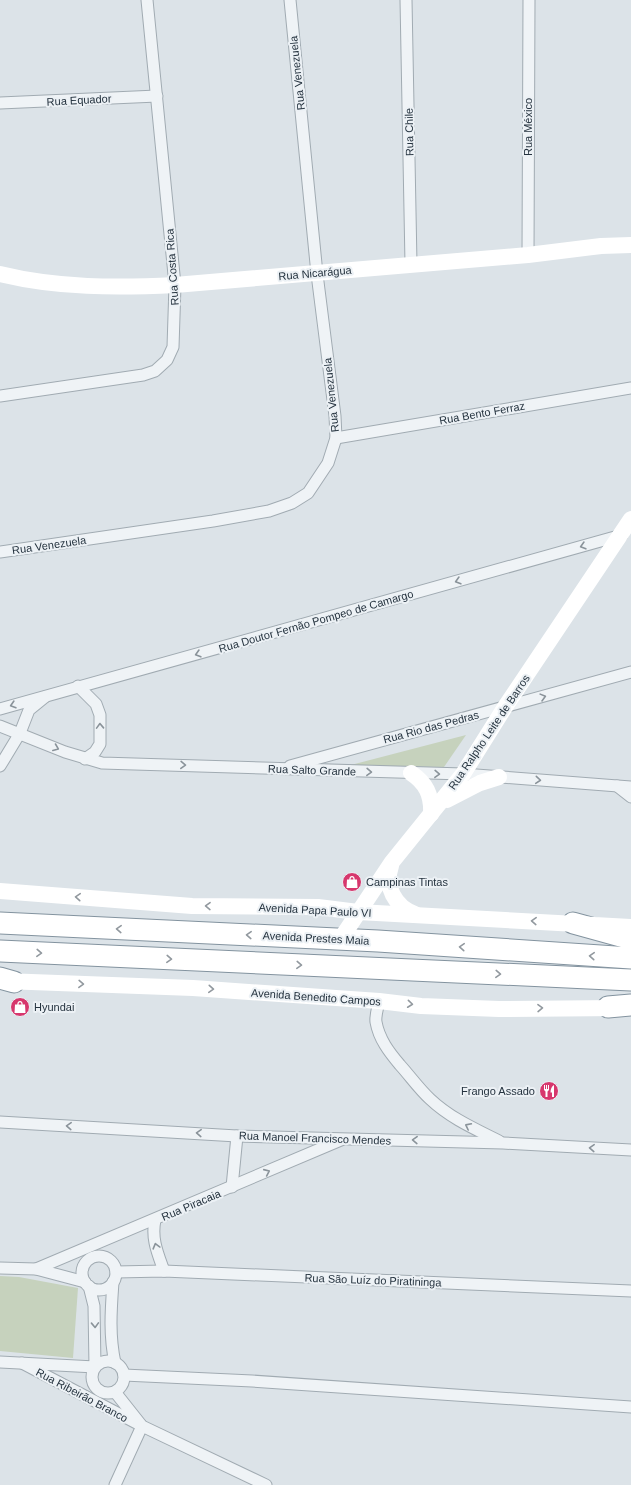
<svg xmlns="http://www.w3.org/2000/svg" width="631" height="1485" font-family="Helvetica,sans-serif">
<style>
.green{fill:#c6d2bd}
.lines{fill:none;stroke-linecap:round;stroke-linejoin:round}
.street-casing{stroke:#a1abb2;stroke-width:13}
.highway-casing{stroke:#83939f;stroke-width:23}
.street{stroke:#eff3f6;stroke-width:11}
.secondary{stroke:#fff;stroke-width:16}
.highway{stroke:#fff;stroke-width:21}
.oneway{stroke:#8a939a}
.oneway2{stroke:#92999f}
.labels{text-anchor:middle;stroke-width:4;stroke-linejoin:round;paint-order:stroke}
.street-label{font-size:11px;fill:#25333f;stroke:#ecf1f5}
.poi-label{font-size:11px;fill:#25333f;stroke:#ecf1f5;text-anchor:start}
</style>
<rect width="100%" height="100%" fill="#dce3e8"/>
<g class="green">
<path d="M466,735L444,767L347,766Z"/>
<path d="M0,1276L19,1277L78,1288L73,1358L0,1351Z"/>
</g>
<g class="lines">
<g class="street-casing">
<g id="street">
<path d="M406,0L411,264"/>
<path d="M0,103L157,96"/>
<path d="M528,255L529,0"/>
<path d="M0,396L143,375L155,371L167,360L173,347L175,285L147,0"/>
<path d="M336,438L631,388"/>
<path d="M0,552L213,521L269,511L292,503L308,493L328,463L336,438L335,416L317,274L290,0"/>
<path d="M78,686L96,704L100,715V744L95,752L85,759"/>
<path d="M0,709L622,535"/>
<path d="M0,726L65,752L102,763L463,774L631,787"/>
<path d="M0,766L20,733L29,710L45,697"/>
<path d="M290,766L631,672"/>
<path d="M617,786L631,797"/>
<path d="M379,1001C378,1007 375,1016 376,1022C379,1039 389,1052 400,1065C410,1076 419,1089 430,1099C450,1118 475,1129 499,1141"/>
<path d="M0,1122L237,1136L503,1143L631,1150"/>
<path d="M232,1187L237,1136"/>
<path d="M155,1220C151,1239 158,1254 164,1271"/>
<circle cx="99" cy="1273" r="17"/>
<path d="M0,1268L36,1269L85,1282"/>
<path d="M36,1269L341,1140"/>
<path d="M116,1272L164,1271L631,1291"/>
<path d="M113,1282C111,1310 109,1335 115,1363"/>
<circle cx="108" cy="1377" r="16"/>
<path d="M0,1362L95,1367L94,1306L89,1286"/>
<path d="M22,1363L142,1426L115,1485"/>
<path d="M124,1375L252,1381L631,1407"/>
<path d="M115,1392L142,1426L266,1485"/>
</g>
</g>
<g class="highway-casing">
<g id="highway">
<path d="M0,923L378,941L631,958"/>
<path d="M573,923L631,939"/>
<path d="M0,951L631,980"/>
<path d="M0,978L14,982"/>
<path d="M608,1007L631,1005"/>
</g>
</g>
<use href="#street" class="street"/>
<g class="secondary">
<path d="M0,274C57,288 117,288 175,285L528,255L601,246L631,245"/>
<path d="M411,773C426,783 432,795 431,814"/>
<path d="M447,800L480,783L499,777"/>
<path d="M391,866C384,886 395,907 415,914"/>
<path d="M0,891L192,906L318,907L358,912L631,927"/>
<path d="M340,940L392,862L463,774L505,707L631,519"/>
<path d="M4,981L193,988L379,1001L421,1006L499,1009L619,1008"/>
</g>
<use href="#highway" class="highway"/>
</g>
<defs><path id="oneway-chevron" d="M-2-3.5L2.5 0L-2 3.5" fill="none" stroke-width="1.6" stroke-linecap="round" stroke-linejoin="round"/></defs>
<g class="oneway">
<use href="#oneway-chevron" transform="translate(583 546) rotate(164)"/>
<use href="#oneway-chevron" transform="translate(458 581) rotate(164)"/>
<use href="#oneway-chevron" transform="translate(198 654) rotate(164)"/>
<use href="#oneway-chevron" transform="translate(543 697) rotate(-15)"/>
<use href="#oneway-chevron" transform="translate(13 705) rotate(163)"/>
<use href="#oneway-chevron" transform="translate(100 726) rotate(-92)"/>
<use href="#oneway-chevron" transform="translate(56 748) rotate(22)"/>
<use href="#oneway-chevron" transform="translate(183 765) rotate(2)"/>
<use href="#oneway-chevron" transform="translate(369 772) rotate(2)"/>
<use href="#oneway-chevron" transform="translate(437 774) rotate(2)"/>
<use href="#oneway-chevron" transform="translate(538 780) rotate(5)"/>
<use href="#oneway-chevron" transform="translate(69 1126) rotate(-177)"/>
<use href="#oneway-chevron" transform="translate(468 1126) rotate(-153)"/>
<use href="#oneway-chevron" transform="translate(199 1133) rotate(-177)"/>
<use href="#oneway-chevron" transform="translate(415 1140) rotate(-178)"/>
<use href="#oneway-chevron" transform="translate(592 1148) rotate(-177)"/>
<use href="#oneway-chevron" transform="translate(267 1172) rotate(-24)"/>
<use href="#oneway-chevron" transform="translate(156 1246) rotate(-105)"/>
<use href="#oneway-chevron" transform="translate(95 1325) rotate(88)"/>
</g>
<g class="oneway2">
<use href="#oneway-chevron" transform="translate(78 897) rotate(-176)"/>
<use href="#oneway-chevron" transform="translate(208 906) rotate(-179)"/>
<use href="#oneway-chevron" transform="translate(534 921) rotate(-177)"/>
<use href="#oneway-chevron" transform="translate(119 929) rotate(-177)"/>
<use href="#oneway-chevron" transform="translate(249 935) rotate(-177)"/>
<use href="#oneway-chevron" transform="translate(462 947) rotate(-176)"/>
<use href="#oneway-chevron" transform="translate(39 953) rotate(3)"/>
<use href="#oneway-chevron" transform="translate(592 956) rotate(-176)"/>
<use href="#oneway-chevron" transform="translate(169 959) rotate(3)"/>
<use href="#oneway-chevron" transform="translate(299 965) rotate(3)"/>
<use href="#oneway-chevron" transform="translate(498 974) rotate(3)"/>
<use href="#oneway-chevron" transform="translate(81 984) rotate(2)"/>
<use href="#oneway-chevron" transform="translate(211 989) rotate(4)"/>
<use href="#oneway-chevron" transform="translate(410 1004) rotate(6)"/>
<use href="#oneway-chevron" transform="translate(540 1008) rotate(-1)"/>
</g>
<defs>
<g id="shop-disc" transform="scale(1)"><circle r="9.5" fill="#d7376d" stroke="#ecf1f5"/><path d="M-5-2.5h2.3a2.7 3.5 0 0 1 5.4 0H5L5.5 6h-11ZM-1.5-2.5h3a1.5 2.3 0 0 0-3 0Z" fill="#fff"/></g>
<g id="restaurant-disc" transform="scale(1)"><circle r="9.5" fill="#d7376d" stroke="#ecf1f5"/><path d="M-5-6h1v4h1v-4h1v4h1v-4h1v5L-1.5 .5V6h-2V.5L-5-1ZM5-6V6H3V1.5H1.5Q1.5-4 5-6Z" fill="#fff"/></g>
</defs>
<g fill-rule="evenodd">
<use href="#shop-disc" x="352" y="882"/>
<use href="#shop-disc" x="20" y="1007"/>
<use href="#restaurant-disc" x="549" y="1091"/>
</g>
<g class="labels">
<g class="street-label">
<text transform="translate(297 73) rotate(-96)" y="4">Rua Venezuela</text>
<text transform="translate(79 100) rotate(-3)" y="4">Rua Equador</text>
<text transform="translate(528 127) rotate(-90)" y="4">Rua México</text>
<text transform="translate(409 132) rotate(-91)" y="4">Rua Chile</text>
<text transform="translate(172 267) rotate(-94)" y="4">Rua Costa Rica</text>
<text transform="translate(315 273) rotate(-5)" y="4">Rua Nicarágua</text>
<text transform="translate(331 395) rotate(-96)" y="4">Rua Venezuela</text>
<text transform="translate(482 413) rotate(-10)" y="4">Rua Bento Ferraz</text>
<text transform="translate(49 545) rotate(-8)" y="4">Rua Venezuela</text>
<text transform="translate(316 621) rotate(-16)" y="4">Rua Doutor Fernão Pompeo de Camargo</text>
<text transform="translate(431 727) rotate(-15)" y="4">Rua Rio das Pedras</text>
<text transform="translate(489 732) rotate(-56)" y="4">Rua Ralpho Leite de Barros</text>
<text transform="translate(312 770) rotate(2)" y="4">Rua Salto Grande</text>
<text transform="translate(315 910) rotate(3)" y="4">Avenida Papa Paulo VI</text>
<text transform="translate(316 938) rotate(3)" y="4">Avenida Prestes Maia</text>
<text transform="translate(316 997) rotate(4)" y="4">Avenida Benedito Campos</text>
<text transform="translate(315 1138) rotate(2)" y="4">Rua Manoel Francisco Mendes</text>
<text transform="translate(191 1205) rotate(-23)" y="4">Rua Piracaia</text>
<text transform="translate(373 1280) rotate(2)" y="4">Rua São Luíz do Piratininga</text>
<text transform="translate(82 1395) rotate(28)" y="4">Rua Ribeirão Branco</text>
</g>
<g class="poi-label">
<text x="366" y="886">Campinas Tintas</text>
<text x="34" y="1011">Hyundai</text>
<text x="535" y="1095" text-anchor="end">Frango Assado</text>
</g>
</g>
</svg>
